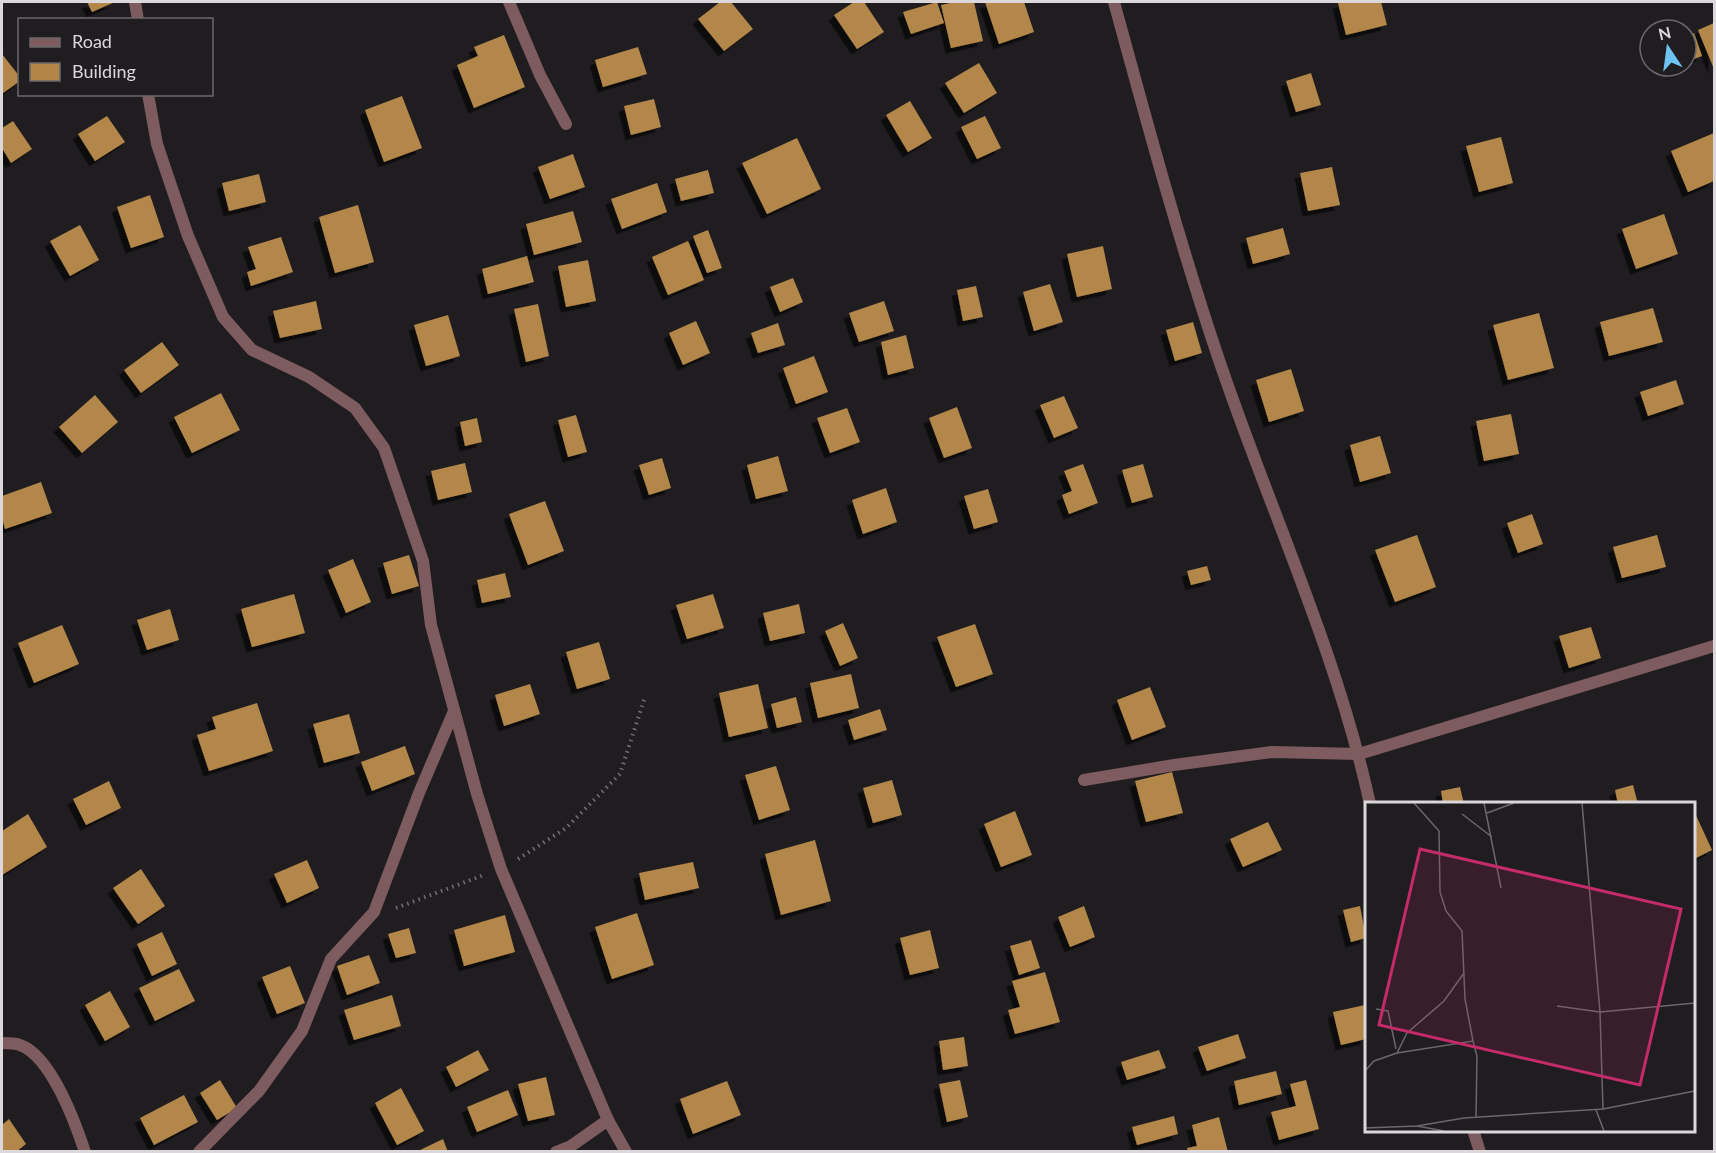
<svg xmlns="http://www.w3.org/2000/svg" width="1716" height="1153" font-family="Lato,sans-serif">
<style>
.building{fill:#b38648;filter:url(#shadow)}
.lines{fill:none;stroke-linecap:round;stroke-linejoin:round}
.path{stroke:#726f73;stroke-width:4;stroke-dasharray:1.5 4.5;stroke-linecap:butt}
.street{stroke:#7d5b5e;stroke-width:12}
.inset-road{fill:none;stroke:#6a686b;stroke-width:1.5}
.view{fill:#c42b68;fill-opacity:0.15;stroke:#c42b68;stroke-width:3}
.inset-edge{fill:none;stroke:#dad8da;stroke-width:3}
</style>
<defs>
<filter id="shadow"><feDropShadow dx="-5.5" dy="5.5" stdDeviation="0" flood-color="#0009"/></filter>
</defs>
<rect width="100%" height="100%" fill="#201d21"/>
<g class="building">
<path d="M87,2H115L92,12Z"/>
<path d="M720,2H731L753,29L724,51L698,19Z"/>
<path d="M854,2H864L884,32L857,49L834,15Z"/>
<path d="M937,2L944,23L911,34L903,12Z"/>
<path d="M955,2H974L983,41L951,48L941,5Z"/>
<path d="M985,2H1024L1034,32L999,44Z"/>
<path d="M1342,2H1381L1387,25L1346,35L1338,3Z"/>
<path d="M1714,23V69L1698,30Z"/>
<path d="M1694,33L1702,56L1686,62V36Z"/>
<path d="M504,35L525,87L474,108L457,65L478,56L474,47Z"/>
<path d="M638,47L647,74L603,87L595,60Z"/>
<path d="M2,54L20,77V81L3,93Z"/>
<path d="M979,63L997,93L964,113L945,83Z"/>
<path d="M1311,73L1321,105L1296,112L1286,81Z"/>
<path d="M402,96L422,148L384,162L365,110Z"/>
<path d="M654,99L661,127L631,135L624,106Z"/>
<path d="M910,101L932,138L908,152L886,115Z"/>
<path d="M107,116L125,142L95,161L78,134Z"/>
<path d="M985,116L1001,148L977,159L961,127Z"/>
<path d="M13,121L32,149L11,163L2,148V128Z"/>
<path d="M1714,133V181L1688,192L1671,151Z"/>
<path d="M1501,137L1513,183L1479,192L1466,146Z"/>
<path d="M797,138L821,189L767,214L742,163Z"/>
<path d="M573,154L585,187L550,199L538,167Z"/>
<path d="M1332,167L1340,205L1308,211L1300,173Z"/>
<path d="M708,170L714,193L681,201L675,179Z"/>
<path d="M259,174L266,202L229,211L222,183Z"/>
<path d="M657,183L667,212L622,229L611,199Z"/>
<path d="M150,195L164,237L131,248L117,207Z"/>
<path d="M358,205L374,262L335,273L319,217Z"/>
<path d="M573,211L582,242L534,255L526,224Z"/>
<path d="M1664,214L1678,254L1636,269L1622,229Z"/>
<path d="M80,225L99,260L70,276L50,241Z"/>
<path d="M1283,228L1290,254L1253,264L1246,238Z"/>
<path d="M708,230L722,268L707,273L693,236Z"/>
<path d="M281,237L293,272L251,286L247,272L256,269L248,247Z"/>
<path d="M688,241L704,280L668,295L652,257Z"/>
<path d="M1103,246L1112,289L1077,297L1067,254Z"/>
<path d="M527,256L534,282L488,294L482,269Z"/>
<path d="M588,260L596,301L566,307L558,266Z"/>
<path d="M793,278L803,302L780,312L770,287Z"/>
<path d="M1050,284L1063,322L1034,331L1023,292Z"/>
<path d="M976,286L983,317L963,321L957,290Z"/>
<path d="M316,301L322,329L280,338L273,311Z"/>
<path d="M884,301L894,331L859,342L849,313Z"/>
<path d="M538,304L549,356L526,362L514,309Z"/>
<path d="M1653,308L1663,342L1609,356L1600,322Z"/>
<path d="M1539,313L1554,368L1508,380L1493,325Z"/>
<path d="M448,315L460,356L426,366L414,325Z"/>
<path d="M696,321L710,353L683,365L669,333Z"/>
<path d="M1193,322L1202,353L1175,361L1166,330Z"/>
<path d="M778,323L785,345L758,353L751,333Z"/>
<path d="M906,335L914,368L888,375L881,342Z"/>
<path d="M162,342L179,365L141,393L124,370Z"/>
<path d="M814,356L828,392L796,404L783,368Z"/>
<path d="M1291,369L1304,411L1269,422L1256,380Z"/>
<path d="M1676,380L1684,404L1648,416L1640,392Z"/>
<path d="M221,393L240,430L192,453L174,417Z"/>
<path d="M95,395L118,422L82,453L59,427Z"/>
<path d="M1064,396L1078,428L1054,438L1040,405Z"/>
<path d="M957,407L972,448L944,458L929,418Z"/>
<path d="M847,408L860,442L830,453L817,418Z"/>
<path d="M1511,414L1519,454L1484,461L1476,421Z"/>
<path d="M576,415L587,452L568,457L558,420Z"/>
<path d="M477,418L482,442L465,446L460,422Z"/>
<path d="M1380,436L1391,473L1360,482L1350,445Z"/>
<path d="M778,456L788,491L756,499L747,465Z"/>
<path d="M662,458L671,488L649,495L639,465Z"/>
<path d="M465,463L472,492L438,500L431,471Z"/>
<path d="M1083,464L1098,503L1069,514L1062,495L1072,491L1064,471Z"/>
<path d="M1143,464L1153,497L1132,503L1122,470Z"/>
<path d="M41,482L52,513L5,529L2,518V496Z"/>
<path d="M886,488L897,522L863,534L852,500Z"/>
<path d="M988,489L998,522L974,529L964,496Z"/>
<path d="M545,501L564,551L528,565L509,514Z"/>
<path d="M1532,514L1543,544L1518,553L1507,523Z"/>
<path d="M1417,535L1436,587L1395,602L1375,550Z"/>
<path d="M1657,535L1666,567L1622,578L1613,547Z"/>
<path d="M409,555L419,586L392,594L383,563Z"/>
<path d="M353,559L371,602L346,613L328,570Z"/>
<path d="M1207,566L1211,580L1191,585L1187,571Z"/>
<path d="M505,573L511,597L482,603L477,580Z"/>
<path d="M294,594L305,633L252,647L241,609Z"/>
<path d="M713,594L724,628L687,639L676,605Z"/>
<path d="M799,604L805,633L770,641L763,613Z"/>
<path d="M170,609L179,640L147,650L137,620Z"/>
<path d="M843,623L858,658L840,666L825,631Z"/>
<path d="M975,624L993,674L956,687L937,637Z"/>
<path d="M62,625L79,664L34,683L18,643Z"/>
<path d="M1591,627L1601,658L1569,668L1559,636Z"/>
<path d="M599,642L610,679L577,689L566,652Z"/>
<path d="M851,674L859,708L818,718L810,683Z"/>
<path d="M530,684L540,714L504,726L495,695Z"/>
<path d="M758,684L768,728L729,737L719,693Z"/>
<path d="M1150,687L1166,727L1132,740L1117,700Z"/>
<path d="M796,697L802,722L777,728L771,704Z"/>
<path d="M257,703L273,751L209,771L197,735L216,729L212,717Z"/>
<path d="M880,709L887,730L854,740L848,720Z"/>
<path d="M349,714L360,753L324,763L313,724Z"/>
<path d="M405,746L415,774L372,791L361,762Z"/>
<path d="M776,766L790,810L759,820L745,775Z"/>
<path d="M1172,772L1183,813L1146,822L1135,781Z"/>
<path d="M892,780L902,815L873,823L863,788Z"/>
<path d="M109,781L121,808L86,825L73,799Z"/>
<path d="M1633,785L1638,804H1618L1615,790Z"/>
<path d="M1460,787L1464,804H1443L1441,791Z"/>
<path d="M1015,811L1032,855L1001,867L984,824Z"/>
<path d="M1694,811L1712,850L1694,859Z"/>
<path d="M28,814L47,847L2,875V831Z"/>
<path d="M1268,822L1282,850L1243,867L1230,839Z"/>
<path d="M815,840L831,901L781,915L765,854Z"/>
<path d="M307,860L319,888L287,903L274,874Z"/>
<path d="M693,862L699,888L645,900L639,873Z"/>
<path d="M141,869L165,906L138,924L113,888Z"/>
<path d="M1084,906L1095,937L1070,947L1058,917Z"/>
<path d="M1360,906L1366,938L1351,942L1343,910Z"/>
<path d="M637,913L654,965L612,979L595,927Z"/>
<path d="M505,915L515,952L464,966L454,930Z"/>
<path d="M409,928L416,953L396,958L388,934Z"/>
<path d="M930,930L939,968L910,975L900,938Z"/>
<path d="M162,932L177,964L152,976L137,944Z"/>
<path d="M1031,940L1040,968L1019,975L1010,946Z"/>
<path d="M369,955L380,983L347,995L337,966Z"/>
<path d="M290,966L305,1003L277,1014L262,977Z"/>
<path d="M179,969L195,1001L155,1021L139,988Z"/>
<path d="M1045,972L1060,1022L1015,1034L1008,1010L1020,1007L1012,981Z"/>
<path d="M110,991L130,1027L105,1041L85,1005Z"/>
<path d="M392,995L401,1026L354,1040L344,1010Z"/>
<path d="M1365,1005L1366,1039L1341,1045L1333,1012Z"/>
<path d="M1238,1034L1246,1058L1207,1071L1198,1047Z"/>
<path d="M964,1037L968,1066L943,1070L939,1041Z"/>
<path d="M478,1050L489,1070L456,1087L446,1067Z"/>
<path d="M1159,1050L1166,1068L1127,1080L1121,1062Z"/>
<path d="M1276,1071L1282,1094L1239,1105L1234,1081Z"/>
<path d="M546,1077L555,1115L528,1121L518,1084Z"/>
<path d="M220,1080L237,1108L217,1120L200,1093Z"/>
<path d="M960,1080L968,1117L947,1122L939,1084Z"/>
<path d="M1306,1080L1319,1129L1279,1140L1271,1112L1296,1106L1290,1084Z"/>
<path d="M727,1081L741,1115L693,1134L680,1099Z"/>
<path d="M401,1088L424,1131L397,1145L375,1103Z"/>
<path d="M508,1090L518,1115L477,1132L467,1107Z"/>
<path d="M184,1095L198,1122L154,1145L140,1118Z"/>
<path d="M1174,1116L1178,1134L1137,1145L1132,1127Z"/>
<path d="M1219,1117L1228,1152H1188L1187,1148L1197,1146L1192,1125Z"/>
<path d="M9,1119L26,1144L16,1152H2V1125Z"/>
<path d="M443,1139L448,1152H416Z"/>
</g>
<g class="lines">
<g class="path">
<path d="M518,859L566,828L620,774L645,697"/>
<path d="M396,908L484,875"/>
</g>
<g class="street">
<path d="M135,2L138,20"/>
<path d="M509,2L540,75L566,124"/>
<path d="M1114,2C1146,119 1178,238 1217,354C1267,504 1336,648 1370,804"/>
<path d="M148,94L157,144L188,236L223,317L252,350L309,377L355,408L384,448L423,561L431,625L477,794L501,869L608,1120"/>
<path d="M1084,780L1174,765L1272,752L1359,754L1714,646"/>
<path d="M2,1043C7,1043 15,1043 20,1045C51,1056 75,1122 85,1152"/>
<path d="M1473,1130L1480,1152"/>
<path d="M199,1152L259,1091L302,1031L331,959L374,912L419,793L454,711"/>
<path d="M556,1152L571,1146L608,1120L626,1152"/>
</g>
</g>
<g transform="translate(1365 802)">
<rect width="330" height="330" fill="#201d21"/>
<path class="inset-road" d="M49,1L74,29L75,90L81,109L97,129L100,197L108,239M119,1L136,86M217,1L235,210L238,307M122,11L149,1M97,12L127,35M192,204L235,210L330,201M11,207L23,209L31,247M32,251L42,231L79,199L99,171M0,269L9,259L32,251L108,239L112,254L111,315M231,308L239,329M52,324L99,316L238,307L330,289M0,326L52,324L79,329"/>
<path class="view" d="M55,47L316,107L275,283L14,223Z"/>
<rect width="330" height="330" class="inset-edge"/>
</g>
<rect width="1716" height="1153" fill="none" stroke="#dad8da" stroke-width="6"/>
<rect x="18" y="18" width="195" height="78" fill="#201d21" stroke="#6a686b" stroke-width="1.5"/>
<rect x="30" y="38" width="30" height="9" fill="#7d5b5e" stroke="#6a686b" stroke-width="1.5"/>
<text x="72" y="48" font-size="18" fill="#dad8da">Road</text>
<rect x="30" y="63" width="30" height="18" fill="#b38648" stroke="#6a686b" stroke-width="1.5"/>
<text x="72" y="78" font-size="18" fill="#dad8da">Building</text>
<g transform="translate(1668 48) rotate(347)"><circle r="28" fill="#201d21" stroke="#6a686b" stroke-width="1.5"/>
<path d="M0-4.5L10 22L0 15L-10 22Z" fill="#6fc2f4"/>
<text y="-9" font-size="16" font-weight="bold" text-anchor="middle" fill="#dad8da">N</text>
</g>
</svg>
